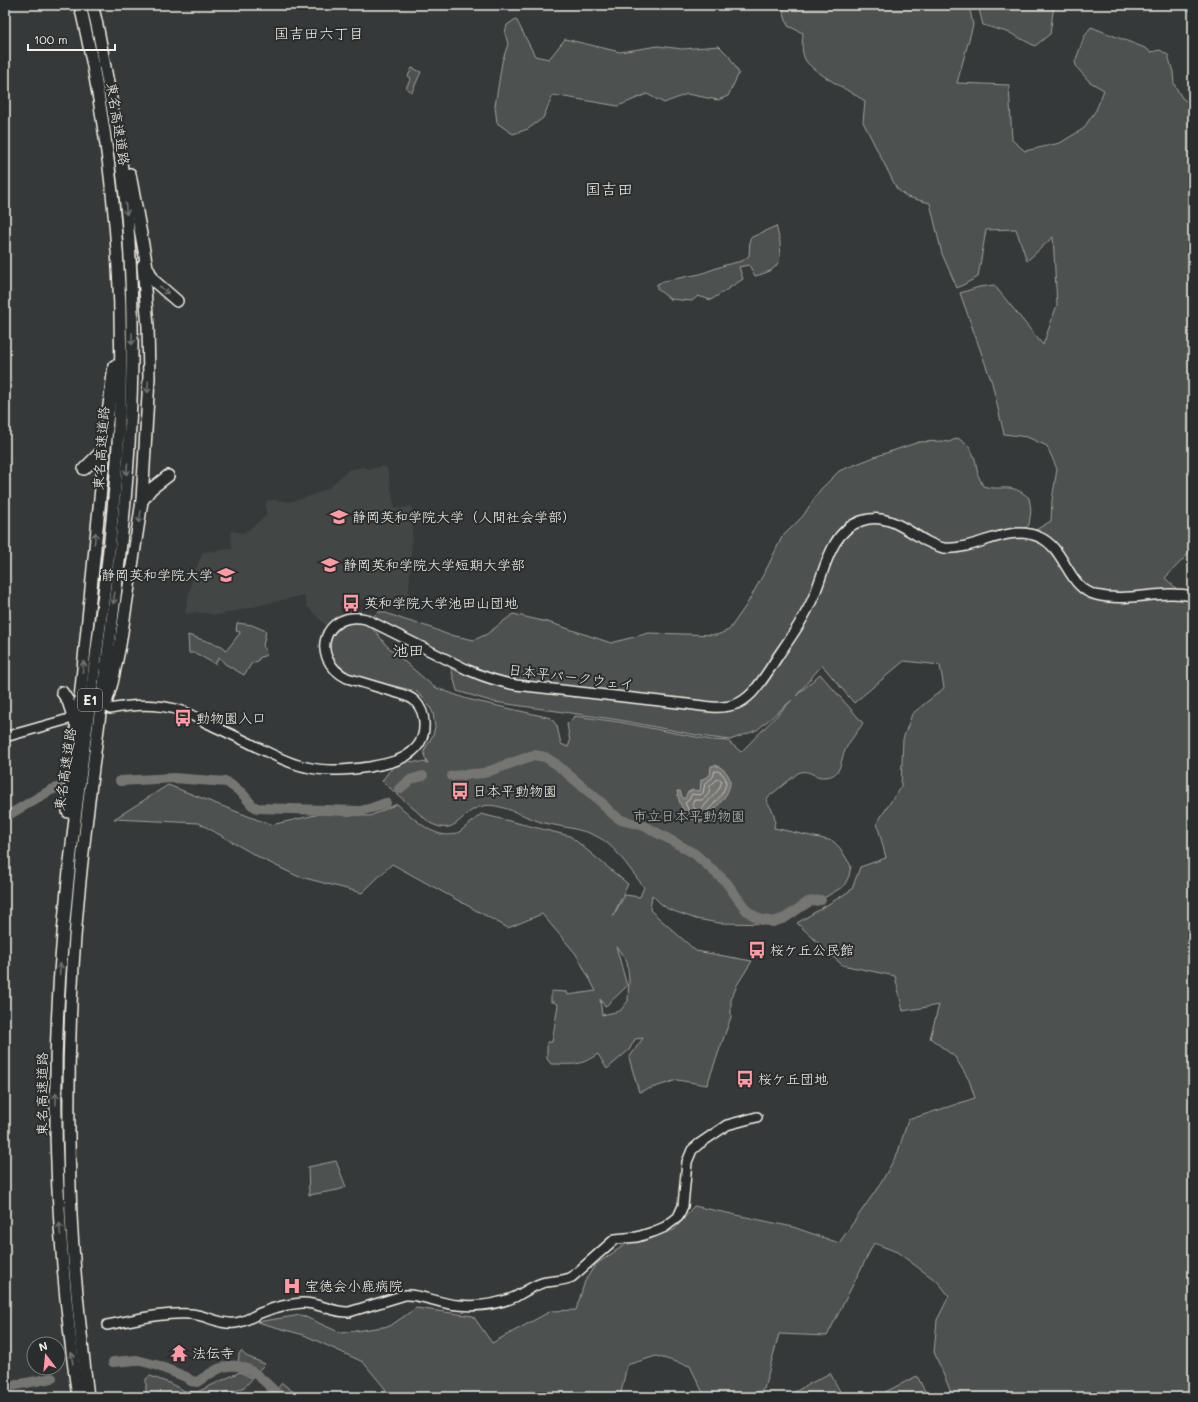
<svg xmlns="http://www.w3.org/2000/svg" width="1198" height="1402" font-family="Mali,'Klee One',sans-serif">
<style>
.built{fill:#434645}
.green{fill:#4e514f;stroke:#a1a19c;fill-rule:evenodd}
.water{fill:#757572;stroke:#a8a7a1}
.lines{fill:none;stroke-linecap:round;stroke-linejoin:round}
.shore{stroke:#c1bfb9;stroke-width:1}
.river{stroke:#757572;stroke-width:10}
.secondary-casing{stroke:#f4f1e8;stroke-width:12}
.highway-casing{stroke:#f4f1e8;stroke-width:14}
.secondary{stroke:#2a2d2e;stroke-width:9}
.highway{stroke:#2a2d2e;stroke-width:11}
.oneway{stroke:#71726f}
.labels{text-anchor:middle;stroke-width:4;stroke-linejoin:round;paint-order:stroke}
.shield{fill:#2a2d2e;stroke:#b7b6b0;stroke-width:1}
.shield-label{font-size:13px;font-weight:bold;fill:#f4f1e8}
.street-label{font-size:14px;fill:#f4f1e8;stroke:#2a2d2e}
.poi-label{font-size:14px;fill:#f4f1e8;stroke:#2a2d2e;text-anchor:start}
.park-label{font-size:14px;fill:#bab9b2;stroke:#2a2d2e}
.neighbourhood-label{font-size:15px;fill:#f4f1e8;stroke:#2a2d2e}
.quarter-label{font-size:16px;fill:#f4f1e8;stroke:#2a2d2e}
</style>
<rect width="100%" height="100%" fill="#363939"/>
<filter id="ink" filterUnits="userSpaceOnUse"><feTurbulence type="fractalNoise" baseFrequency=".025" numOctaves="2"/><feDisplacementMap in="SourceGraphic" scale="8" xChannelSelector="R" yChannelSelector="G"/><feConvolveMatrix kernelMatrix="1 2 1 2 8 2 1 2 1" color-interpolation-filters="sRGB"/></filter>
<g filter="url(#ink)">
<path class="built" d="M383,466L387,468L395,509L412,506L413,517L409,593L412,613L383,606L376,598L339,602L342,616L327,627L307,606L304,595L218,615L196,612L187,614L185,612L193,576L203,552L232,549L231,531L244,533L266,516V501L274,500L290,502L308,497L329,488L348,470L362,467L371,469Z"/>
<g class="green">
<path d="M781,5H969L973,25L957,83L1009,85L1012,140L1025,151L1060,143L1083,129L1096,110L1104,90L1090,82L1077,68L1075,62L1084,37L1091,27L1145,48L1151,52L1160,50L1168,55L1173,72L1174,84L1182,98L1193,106V549L1165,578L1193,604V1397H953L934,1352L937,1320L949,1296L939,1283L897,1252L874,1243L827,1336L779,1334L764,1389L746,1397H705L690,1366L656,1356L627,1365L620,1397H392L363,1362L304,1335L257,1322L301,1315L341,1333L390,1326L416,1308L473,1316L492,1343L551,1311L576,1310L585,1281L595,1265L629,1242L674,1230L694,1206L793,1227L839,1243L881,1183L898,1152L908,1120L975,1098L969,1080L955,1057L930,1038L939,1005L903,1011L895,976L842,965L797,923L845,894L852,889L860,867L886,858L877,823L901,786L903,739L912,714L944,688L940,665L904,661L854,703L822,665L796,696L820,674L863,723C857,733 848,742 844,753C840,763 841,777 824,777C813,778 810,768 798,773L767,798L768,804C774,811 776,818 774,828L833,841L840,848L851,866L849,876L844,886L794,916L778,924L719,923L696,919L668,909L660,903L652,895L650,910L696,951L752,961L737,985L731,1000V1017L707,1085L677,1080L639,1092L629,1058L643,1038L635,1039L629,1050L607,1069L598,1054C578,1067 574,1064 551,1064L547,1059V1042H552L558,1005L554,1002H551V991L567,992L568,995L596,991L576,954L542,914L508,928L392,864L362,893L297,876L262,859L199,823L114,819L168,785L271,825L320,814L370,816L397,804C412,816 437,844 459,832C466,827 474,820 481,814L570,836L628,884L613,916L625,895L640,897L644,887C633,874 620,853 607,843C589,828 562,828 541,822C524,817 499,802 483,806C459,811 458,838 430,823L382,781C396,760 404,760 428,763L425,758L424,751L433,735L435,727L433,713L430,707L424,699L416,691L359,678L341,670L329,656V639L333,631L339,626L347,623L357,622L368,625L377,633L385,644L398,656L434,687L467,699L551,718L557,726L561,744L568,747L570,742L567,724L575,716L619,722L711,740L728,741L741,752L792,700L757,730L730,740L707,737L619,720L494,702L457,691L451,668L449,655L376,619L374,616L378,612H383L405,620L429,627L446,634L474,640L487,634L513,614L551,623L611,643L649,633L717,635L729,630L747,604L768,566L782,537L803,516L820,490L839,471L877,456L919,442L942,441L949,442L958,438L970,447L975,459L978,475L983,486C1003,492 1010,481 1029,498L1031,510L1029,525L1019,532L998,534L1020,539L1051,521L1052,500L1057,469L1047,446L1027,437L1004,434L992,383L960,293L979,287L994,285L1043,345L1057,305L1053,237L1027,261L1016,229L986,230L978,277L957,288L942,254L930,203L907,197L897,189L863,122L865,101C851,92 813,72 806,61C801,53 802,42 803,33L788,26ZM616,946L627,962L629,979L628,1001L620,1011L602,1015L600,999L605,1007L627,986Z"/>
<path d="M978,5H1054L1050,34L1035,46L1010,33L983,25Z"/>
<path d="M516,19L535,56L549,59L565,39L620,52L658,46L682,49L719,46L729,56L739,73L728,96L718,100L687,94L664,103L647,94L618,106L553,95L543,118L528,129L513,134L497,123L495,106L502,62L508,44L505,33L507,25Z"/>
<path d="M412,68L421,72L412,92L406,88L411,78L408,76Z"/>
<path d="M776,226C780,240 786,262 770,271C765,273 760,275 755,276L749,265L739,267L743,279L711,300L698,296L692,301L670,299L657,289V284L664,281L700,274L725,265L742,261L749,256L750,238Z"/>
<path d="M237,623L252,625L266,631L263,646L265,649L266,655L259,658L258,661L252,663L244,675L225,664L219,657L215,664L195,653H189L188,635L222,646L226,651L240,633V632L236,631Z"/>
<path d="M336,1161L346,1187L338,1190L309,1195L308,1167Z"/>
<path d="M241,1351L246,1356L265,1364L256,1373L238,1364L239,1354Z"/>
<path d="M240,1372L252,1378C245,1391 234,1391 221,1393C213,1395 206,1397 199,1397C181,1398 164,1394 146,1395V1379L150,1376L169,1383L185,1391L197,1392Z"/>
<path d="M830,1373L843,1397H785Z"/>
<path d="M917,1376L928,1397H888L885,1392Z"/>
<path d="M282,1383L300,1397H270Z"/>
</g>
<path class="water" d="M716,765C748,781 717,805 704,822C687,822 679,806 677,791H680L682,797L685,799L687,793L692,790L700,791L701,780L710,775L711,766Z"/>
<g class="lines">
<g class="shore">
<path d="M715,771C719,771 721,772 723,775C734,787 710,807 702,817L698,818L689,811L685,803L689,800L692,794L700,795L703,793L705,784L713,777Z"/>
<path d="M718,779H720L722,781L719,789L700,811H698L692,806L694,800H702L706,797L709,793L710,786Z"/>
</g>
<g class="river">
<path d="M1192,5L1193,8"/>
<path d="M452,776L484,773L534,755L545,757L556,764L602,803L609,811L621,820L644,826L667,838L695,854L726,882L747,911L759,919L773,922L785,918L808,902L821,900"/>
<path d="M120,781L173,778L227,782L242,793L252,805L257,808L360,811L372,808L386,803"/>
<path d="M399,789L412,779L423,776"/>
<path d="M5,817L51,790L63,786"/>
<path d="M113,1362L137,1360L156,1365L186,1377L191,1381L197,1382C205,1377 213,1371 221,1368C245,1358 266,1382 280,1397"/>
<path d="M5,1387L52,1378"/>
</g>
<g class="secondary-casing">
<g id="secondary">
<path d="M110,709C134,704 158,703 182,711C191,714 200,720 209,724C226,732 244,740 261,749C275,756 290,764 306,767C327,772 348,770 369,767C386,764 404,761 416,748C427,736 427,713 415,701C411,697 406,696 401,694L347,678C308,658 324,610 366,619L468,670C484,677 499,682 516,685L687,704C703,706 721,710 736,704C742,702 747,698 752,693C762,682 770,669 778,656C791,637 804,619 813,598C825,572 829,532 861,521C886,512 905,529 926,541C932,544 938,547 944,548C976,551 1007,523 1039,537C1066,548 1067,588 1096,595C1128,603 1161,589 1193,596"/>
<path d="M5,737L69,719"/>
<path d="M107,1325C134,1320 163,1312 191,1314C206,1315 220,1325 235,1323C246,1322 254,1315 263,1312C275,1307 289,1304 302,1303C318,1302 333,1313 349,1312L405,1295C422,1294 440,1304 458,1305C478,1307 496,1305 515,1297C524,1292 533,1286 542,1283C552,1280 562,1282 572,1277L615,1239L637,1237L653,1232L665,1227L678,1217L683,1206L687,1162L692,1150L699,1144L727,1125L757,1117"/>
</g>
</g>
<g class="highway-casing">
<g id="highway">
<path d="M130,174L147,267L154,281L177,301"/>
<path d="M84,469L102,451L104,445L114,366"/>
<path d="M142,501L149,378L148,327L143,265"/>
<path d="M62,692L68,701L75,722"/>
<path d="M106,703L112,683L120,645L142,501L151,489L168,476"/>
<path d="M73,748L78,719L107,428"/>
<path d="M68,812L74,741"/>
<path d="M78,1397C56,1244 49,1088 63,934C76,770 108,609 118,445C127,295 114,151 80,5"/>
<path d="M88,1397C81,1337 74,1276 71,1215C67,1114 68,1014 77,913C90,757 120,602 129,445C134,356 134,266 123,178C119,141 112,104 105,67C101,46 98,25 92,5"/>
</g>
</g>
<use href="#secondary" class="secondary"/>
<use href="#highway" class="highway"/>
</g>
<defs><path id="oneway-shaft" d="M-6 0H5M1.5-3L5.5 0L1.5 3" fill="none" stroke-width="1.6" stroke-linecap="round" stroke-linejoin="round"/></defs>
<g class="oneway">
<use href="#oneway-shaft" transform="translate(126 209) rotate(85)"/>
<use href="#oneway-shaft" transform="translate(164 290) rotate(40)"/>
<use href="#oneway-shaft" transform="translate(132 339) rotate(91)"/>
<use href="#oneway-shaft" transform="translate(148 387) rotate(93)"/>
<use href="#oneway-shaft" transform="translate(127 469) rotate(95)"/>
<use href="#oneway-shaft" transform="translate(140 517) rotate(99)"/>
<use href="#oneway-shaft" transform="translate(95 538) rotate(-84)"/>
<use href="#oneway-shaft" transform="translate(114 598) rotate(97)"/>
<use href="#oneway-shaft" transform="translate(83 667) rotate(-84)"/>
<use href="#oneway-shaft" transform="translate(60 969) rotate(-86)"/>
<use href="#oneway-shaft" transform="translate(56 1099) rotate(-90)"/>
<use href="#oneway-shaft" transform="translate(60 1229) rotate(-94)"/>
<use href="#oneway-shaft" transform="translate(72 1358) rotate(-98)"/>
</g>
</g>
<defs>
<g id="university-bare" transform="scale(1.38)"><path d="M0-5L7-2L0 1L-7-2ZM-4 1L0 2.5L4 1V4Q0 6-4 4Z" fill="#ff9aa2" stroke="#2a2d2e" stroke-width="2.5" paint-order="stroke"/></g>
<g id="school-bare" transform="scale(1.38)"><path d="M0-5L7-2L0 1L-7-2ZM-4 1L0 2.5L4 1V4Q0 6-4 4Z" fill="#ff9aa2" stroke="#2a2d2e" stroke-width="2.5" paint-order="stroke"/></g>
<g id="bus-bare" transform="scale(1.38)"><path d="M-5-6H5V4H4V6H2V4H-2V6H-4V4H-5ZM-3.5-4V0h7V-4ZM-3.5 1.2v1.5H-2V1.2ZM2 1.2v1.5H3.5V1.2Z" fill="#ff9aa2" stroke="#2a2d2e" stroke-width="2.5" paint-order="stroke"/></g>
<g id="hospital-bare" transform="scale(1.38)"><path d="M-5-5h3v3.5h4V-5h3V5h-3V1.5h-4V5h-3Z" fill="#ff9aa2" stroke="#2a2d2e" stroke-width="2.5" paint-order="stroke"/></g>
<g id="temple-bare" transform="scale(1.38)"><path d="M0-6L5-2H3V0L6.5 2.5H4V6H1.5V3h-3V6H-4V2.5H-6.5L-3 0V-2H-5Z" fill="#ff9aa2" stroke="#2a2d2e" stroke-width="2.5" paint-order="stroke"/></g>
</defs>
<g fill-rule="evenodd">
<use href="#university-bare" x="339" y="517"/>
<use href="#university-bare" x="330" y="565"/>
<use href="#school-bare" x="226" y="575"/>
<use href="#bus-bare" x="351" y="603"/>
<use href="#bus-bare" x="183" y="718"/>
<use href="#bus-bare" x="460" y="791"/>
<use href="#bus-bare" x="757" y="950"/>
<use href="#bus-bare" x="745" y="1079"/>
<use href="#hospital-bare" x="292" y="1286"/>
<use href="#temple-bare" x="179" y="1353"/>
</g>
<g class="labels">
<rect class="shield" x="78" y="689" width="24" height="22" rx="3"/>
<g class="shield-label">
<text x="90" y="705">E1</text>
</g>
<g class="street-label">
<text transform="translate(118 124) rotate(81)" y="5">東名高速道路</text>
<text transform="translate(101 448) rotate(-86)" y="5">東名高速道路</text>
<text transform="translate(571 677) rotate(7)" y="5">日本平パークウェイ</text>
<text transform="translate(65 769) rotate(-82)" y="5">東名高速道路</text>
<text transform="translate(42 1094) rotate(-90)" y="5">東名高速道路</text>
</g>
<g class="poi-label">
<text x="352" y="522">静岡英和学院大学（人間社会学部）</text>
<text x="343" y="570">静岡英和学院大学短期大学部</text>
<text x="213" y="580" text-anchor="end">静岡英和学院大学</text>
<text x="364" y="608">英和学院大学池田山団地</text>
<text x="196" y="723">動物園入口</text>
<text x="473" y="796">日本平動物園</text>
<text x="770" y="955">桜ケ丘公民館</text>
<text x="758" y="1084">桜ケ丘団地</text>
<text x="305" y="1291">宝徳会小鹿病院</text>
<text x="192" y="1358">法伝寺</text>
</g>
<g class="park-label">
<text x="689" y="821">市立日本平動物園</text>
</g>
<g class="neighbourhood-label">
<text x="319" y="39">国吉田六丁目</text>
</g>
<g class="quarter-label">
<text x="609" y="195">国吉田</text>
<text x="408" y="656">池田</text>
</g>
</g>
<rect width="1198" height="1402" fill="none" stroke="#2a2d2e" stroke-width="20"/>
<rect x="10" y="10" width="1178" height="1382" fill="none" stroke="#f4f1e8" stroke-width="1.5" filter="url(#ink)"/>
<g transform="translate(46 1356) rotate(344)"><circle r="19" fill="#2a2d2e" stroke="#7b7b78"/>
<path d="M0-3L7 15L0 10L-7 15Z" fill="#ff9aa2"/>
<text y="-6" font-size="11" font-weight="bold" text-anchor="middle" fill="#f4f1e8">N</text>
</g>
<path d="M28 44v6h87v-6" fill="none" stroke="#f4f1e8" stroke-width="2"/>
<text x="34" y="44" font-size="12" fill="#f4f1e8" stroke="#2a2d2e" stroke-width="3" paint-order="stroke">100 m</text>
</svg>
